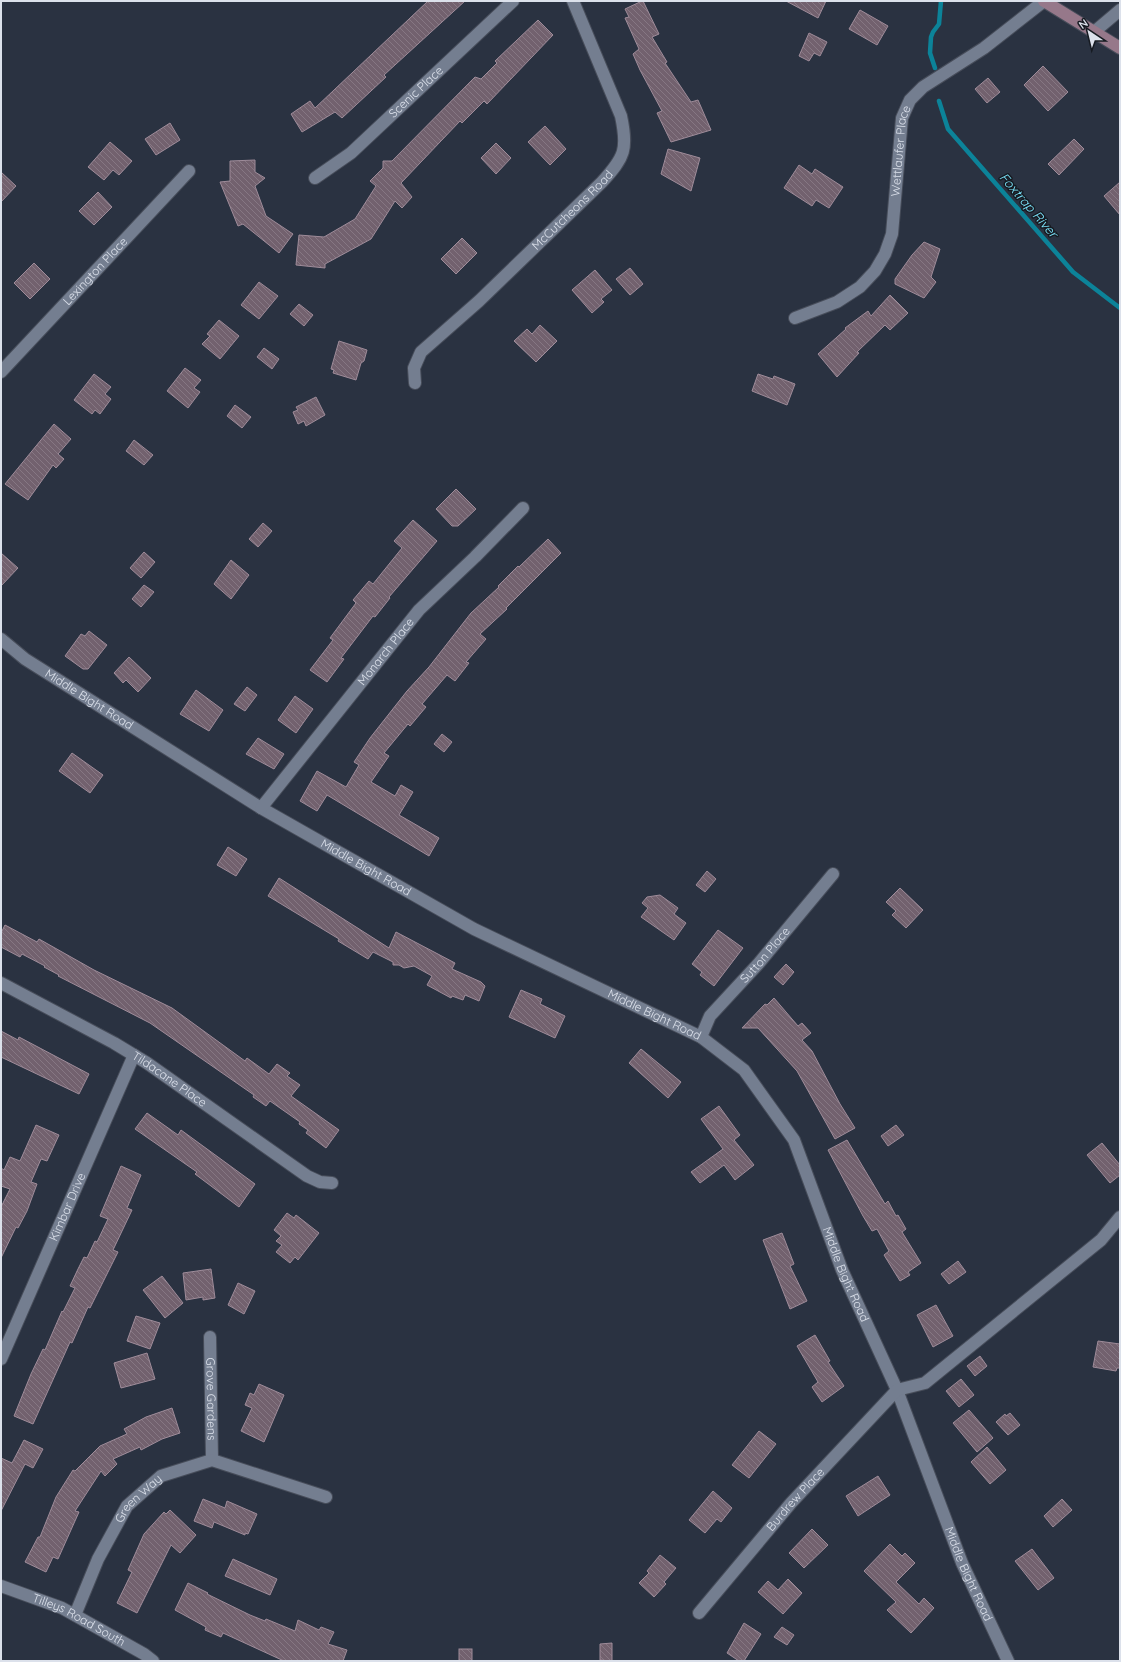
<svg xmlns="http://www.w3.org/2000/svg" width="1121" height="1662" font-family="Quicksand,sans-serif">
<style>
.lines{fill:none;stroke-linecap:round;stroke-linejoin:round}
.stream{stroke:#0c8399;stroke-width:4.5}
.building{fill:url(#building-back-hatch);stroke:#9f8c9a}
.street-casing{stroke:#474d5a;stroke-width:14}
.secondary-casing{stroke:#474d5a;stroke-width:14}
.street{stroke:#747e90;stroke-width:12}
.secondary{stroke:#96788a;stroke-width:12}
.labels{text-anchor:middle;stroke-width:3;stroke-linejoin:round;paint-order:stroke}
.street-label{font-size:12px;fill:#dce1eb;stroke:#161a21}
.water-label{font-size:13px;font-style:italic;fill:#7be2fa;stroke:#161a21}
</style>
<defs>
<pattern id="building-back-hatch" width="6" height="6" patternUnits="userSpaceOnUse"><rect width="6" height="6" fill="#72616e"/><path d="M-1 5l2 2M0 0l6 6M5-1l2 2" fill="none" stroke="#867783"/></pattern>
</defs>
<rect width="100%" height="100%" fill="#2a3241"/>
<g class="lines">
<g class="stream">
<path d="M935,68L930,53L931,37L933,32L939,24L941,1"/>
<path d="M939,101L948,129L1073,272L1120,308"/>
</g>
</g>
<g class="building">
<path d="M428,1H465L384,75L386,77L342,118L335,112L302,132L291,114L310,101L315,108Z"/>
<path d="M642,1H643L659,34L652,37L667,62L665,63L691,102L698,100L711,130L671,142L657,113L662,111L640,70L633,54L639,49L625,18L629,17L625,9Z"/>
<path d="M786,1H826L818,18Z"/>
<path d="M860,10L888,26L877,45L849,29Z"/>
<path d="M538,20L553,35L487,104L484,101L462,123L460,121L401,183L412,197L402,208L395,201L371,239L325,264V268L296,265L299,235L324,237L355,219L376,186L370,181L383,168V161H392L475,77L481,79L497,63L495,61Z"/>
<path d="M809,33L827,42L820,56L814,53L809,61L799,56Z"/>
<path d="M1043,66L1068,92L1048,111L1024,85Z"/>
<path d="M988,78L1000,92L987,103L975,89Z"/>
<path d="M170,123L180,140L156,155L145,139Z"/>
<path d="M545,126L566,149L550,165L528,142Z"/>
<path d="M1074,139L1084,149L1059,175L1048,164Z"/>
<path d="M110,142L132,161L119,175L113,170L104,180L88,167Z"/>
<path d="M496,143L511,158L496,174L481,158Z"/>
<path d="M668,149L700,158L691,191L661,174Z"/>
<path d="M255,160V172L265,178L255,186L266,216L293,234L279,253L243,224L238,226L220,182L230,181V161Z"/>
<path d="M799,165L812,174L815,169L843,187L829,208L816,200L812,206L784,188Z"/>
<path d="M1,172L16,186L1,202Z"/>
<path d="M1120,182V215L1104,196Z"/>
<path d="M98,192L112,207L94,225L79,211Z"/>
<path d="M462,238L477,253L456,274L441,259Z"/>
<path d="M924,242L940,249L931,277L936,282L924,298L895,284V279L912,255Z"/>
<path d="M34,263L50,279L30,299L14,283Z"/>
<path d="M630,268L643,284L630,295L616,279Z"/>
<path d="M595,270L612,290L601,299L604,302L592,313L572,290Z"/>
<path d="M259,282L278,296L259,319L241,305Z"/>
<path d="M890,295L908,313L890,330L885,325L857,352L859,353L837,377L818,354L846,329L845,328L868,311L871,316Z"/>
<path d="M299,304L313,315L304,326L290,314Z"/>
<path d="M219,320L239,336L220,359L202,344L210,336L207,334Z"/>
<path d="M540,325L557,341L536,362L514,341L527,329L532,334Z"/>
<path d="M339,341L367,350L364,361L361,363L356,380L333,373L334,370L331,369Z"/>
<path d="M264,348L279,359L272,369L257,357Z"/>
<path d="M185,368L201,380L194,388L200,392L188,408L167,391Z"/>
<path d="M94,374L111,387L105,394L111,399L100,414L95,410L92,414L74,400Z"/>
<path d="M758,374L773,379L774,376L795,384L787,405L752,391Z"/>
<path d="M316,397L325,415L306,426L304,421L298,424L293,412L298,410L296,407Z"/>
<path d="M235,405L251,417L242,428L227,416Z"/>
<path d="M54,424L71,439L58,454L64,459L56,468L53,465L28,500L5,484Z"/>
<path d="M134,440L153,455L144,465L126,451Z"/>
<path d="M456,489L476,509L458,526H452L436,509Z"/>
<path d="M413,520L437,541L389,597L390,598L375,617L373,616L341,658L344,659L327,682L310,670L333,640L330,638L356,603L353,600L369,581L373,584L402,548L394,541Z"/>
<path d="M263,523L272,531L258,547L249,539Z"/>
<path d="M548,539L561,553L506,608L507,609L480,634L486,639L466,662L469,663L455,681L447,675L422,704L426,707L410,726L408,724L384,753L389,756L371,782L395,796L401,785L413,792L399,815L439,838L429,856L327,795L317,811L300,801L317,771L346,787L359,765L354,762L370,738L407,691L429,667L471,613L499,587L498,586L518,566L519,567Z"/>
<path d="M144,552L155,562L141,578L130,568Z"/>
<path d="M1,553L18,568L1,586Z"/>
<path d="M231,560L249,575L231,599L214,584Z"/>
<path d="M144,585L154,592L141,607L132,599Z"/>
<path d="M89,631L107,645L88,669H83L65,656L81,634L85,636Z"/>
<path d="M129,657L151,678L138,692L126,680L123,683L114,673Z"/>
<path d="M247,687L257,695L245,711L234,704Z"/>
<path d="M196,690L223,710L209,731L180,714Z"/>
<path d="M295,696L313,709L296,733L278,720Z"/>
<path d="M442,734L452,742L444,752L434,744Z"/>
<path d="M258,738L284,754L274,769L246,754Z"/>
<path d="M72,753L103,775L90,793L59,771Z"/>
<path d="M228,847L247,859L236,876L217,865Z"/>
<path d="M707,871L716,879L705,892L696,885Z"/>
<path d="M279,878L389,948L396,932L455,963L452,969L481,982L485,986L479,1001L465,995L463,1000L452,996L451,998L427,985L432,976L414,966L404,968L399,965H393V962L373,952L368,959L338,941L339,939L268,896Z"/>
<path d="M900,888L923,910L906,928L892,915L896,911L886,902Z"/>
<path d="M660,895L678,908L674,914L686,923L674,940L641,917L648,908L642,903L647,897Z"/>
<path d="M5,925L37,942L39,939L94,970L172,1008L245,1061L247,1058L269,1074L277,1064L290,1073L287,1076L300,1085L291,1096L339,1130L326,1148L306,1133L308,1130L299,1124L300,1122L270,1101L266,1106L253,1097L254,1095L150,1023L58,976L59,975L44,967L45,966L22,954L20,957L1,947V933Z"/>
<path d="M718,930L743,948L714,986L700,975L702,972L692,964Z"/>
<path d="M786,964L794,972L783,985L774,977Z"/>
<path d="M521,990L542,999L540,1004L565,1016L555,1038L509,1017Z"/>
<path d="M774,998L798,1026L802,1023L811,1033L802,1040L812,1051L840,1104L855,1128L835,1139L797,1071L758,1028H742L765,1004L767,1005Z"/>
<path d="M1,1031L18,1040L19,1037L89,1074L79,1094L1,1057Z"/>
<path d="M641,1049L681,1082L668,1098L629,1063Z"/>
<path d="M719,1106L740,1135L734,1140L754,1165L735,1180L724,1165L700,1183L691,1172L723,1149L701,1119Z"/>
<path d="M147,1113L178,1135L181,1130L255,1184L239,1207L195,1174L197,1172L135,1129Z"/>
<path d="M36,1125L59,1135L47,1161L41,1159L31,1182L37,1184L27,1211L18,1228L16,1227L1,1258V1207L10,1189L1,1186V1168L4,1170L10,1157L20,1161Z"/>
<path d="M896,1125L904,1135L888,1146L881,1136Z"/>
<path d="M847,1140L885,1204L888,1201L896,1216L898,1215L906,1229L902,1232L921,1263L908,1272L910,1275L900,1281L884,1255L889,1251L877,1229L872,1231L863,1216L828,1150Z"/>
<path d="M1102,1143L1120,1165V1175L1110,1183L1087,1155Z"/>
<path d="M121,1166L141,1175L127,1208L132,1210L113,1250L118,1252L90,1308L88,1307L72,1343L70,1342L33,1424L14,1416L31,1374L43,1349L45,1350L62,1311L63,1312L75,1288L70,1286L78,1269L84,1257L87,1258L95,1241L97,1242L108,1219L100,1216Z"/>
<path d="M287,1213L294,1218L296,1215L319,1233L298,1260L295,1257L290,1263L276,1252L282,1245L276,1241L281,1236L274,1230Z"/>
<path d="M782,1233L794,1264L790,1266L807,1301L790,1309L763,1240Z"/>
<path d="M958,1261L966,1272L949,1284L941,1274Z"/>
<path d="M211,1269L215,1298L203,1300V1297L186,1300L183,1273Z"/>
<path d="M162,1276L183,1303L165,1318L143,1290Z"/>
<path d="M238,1283L255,1291L244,1314L228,1305Z"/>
<path d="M936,1305L953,1336L933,1347L917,1315Z"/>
<path d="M136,1316L160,1323L150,1349L127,1341Z"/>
<path d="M815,1335L830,1361L828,1362L844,1386L822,1402L812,1387L818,1382L797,1346Z"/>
<path d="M1098,1341L1120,1344V1368H1117L1116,1371L1093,1367Z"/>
<path d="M147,1353L155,1379L121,1388L114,1363Z"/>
<path d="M980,1356L987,1366L975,1376L967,1366Z"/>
<path d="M961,1379L974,1395L959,1407L946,1391Z"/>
<path d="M259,1384L284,1395L264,1442L241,1431L252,1408L245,1405L250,1393L254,1395Z"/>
<path d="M172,1408L180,1433L162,1439L141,1450L140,1447L113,1459L117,1464L105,1476L101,1471L75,1511L79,1512L58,1559L53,1557L46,1572L25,1562L38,1537H40L56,1497L73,1470L75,1471L100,1446L127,1434L124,1429L146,1417Z"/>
<path d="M969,1410L993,1438L977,1452L953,1423Z"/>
<path d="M1010,1413L1020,1425L1008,1435L996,1422L1005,1414L1006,1416Z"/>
<path d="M759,1431L776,1444L749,1478L732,1465Z"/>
<path d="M24,1440L43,1449L33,1468L25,1464L1,1511V1458L12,1463Z"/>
<path d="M987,1447L1006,1470L990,1484L971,1462Z"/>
<path d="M878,1476L890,1495L858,1516L846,1496Z"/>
<path d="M713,1491L732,1508L721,1522L717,1519L705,1533L689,1520Z"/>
<path d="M203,1499L225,1508L227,1501L257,1514L248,1534L245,1533V1535L214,1522L212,1528L194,1521Z"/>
<path d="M1062,1499L1072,1510L1053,1527L1044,1516Z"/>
<path d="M170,1510L196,1535L180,1553L171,1545L137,1613L117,1603L132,1572L128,1570L144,1534L164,1512L166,1514Z"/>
<path d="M812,1529L828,1545L804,1568L789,1553Z"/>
<path d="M890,1544L902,1556L905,1553L915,1563L896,1582L919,1604L924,1598L934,1608L911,1633L887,1610L896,1602L864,1571Z"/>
<path d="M1032,1549L1054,1578L1038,1590L1015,1561Z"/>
<path d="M660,1555L676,1568L664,1582L666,1584L654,1597L639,1583L649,1573L647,1571Z"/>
<path d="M233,1559L277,1579L270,1595L225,1576Z"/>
<path d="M788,1579L802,1593L783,1614L758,1592L768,1581L778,1590Z"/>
<path d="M188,1583L208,1593L207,1594L250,1615L265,1621L266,1619L295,1631L298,1620L319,1630L321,1627L334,1632L328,1644L347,1650L343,1661H284L223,1633L221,1637L205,1630L206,1627L175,1610Z"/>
<path d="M744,1623L761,1634L744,1661H739L727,1653Z"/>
<path d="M782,1627L794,1635L787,1645L774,1637Z"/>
<path d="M612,1643V1661L600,1660V1644Z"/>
<rect x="459" y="1649" width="13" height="12"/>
</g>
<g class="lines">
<g class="street-casing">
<g id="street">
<path d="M1094,32L1120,10"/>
<path id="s1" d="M315,178L351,153L513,1"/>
<path id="s2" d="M795,318L837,302L860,287L875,271L885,254L892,234L902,118L910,100L923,87L984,48L1044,1"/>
<path id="s3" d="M1,372L189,171"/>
<path id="s4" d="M415,383L414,368L421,352L479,301L602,182C625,157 628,149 621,116L573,1"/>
<path id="s5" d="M1,639L25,659L261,808L474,929L701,1037L744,1070L794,1140L842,1270L897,1390L962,1563L1008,1661"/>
<path id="s6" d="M261,808L419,610L475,557L523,508"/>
<path id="s7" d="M1,983L114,1043L147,1063L307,1176L320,1182L332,1183"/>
<path id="s8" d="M701,1037L710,1016L759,963L833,874"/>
<path id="s9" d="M210,1337L212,1460"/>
<path id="s10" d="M1,1359L134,1055"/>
<path id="s11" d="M1,1586L62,1608L144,1654L153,1661"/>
<path id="s12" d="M699,1613L791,1503L897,1390L925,1383L1101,1240L1120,1217"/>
<path id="s13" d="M75,1615L98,1559L127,1506L161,1476L212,1460L326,1497"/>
</g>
</g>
<g class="secondary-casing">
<path id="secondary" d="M1044,1L1120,48"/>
</g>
<use href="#street" class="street"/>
<use href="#secondary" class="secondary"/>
</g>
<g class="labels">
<g class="street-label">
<text dy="4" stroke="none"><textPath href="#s1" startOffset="133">Scenic Place</textPath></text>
<text dy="4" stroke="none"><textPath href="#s2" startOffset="219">Wettlaufer Place</textPath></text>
<text dy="4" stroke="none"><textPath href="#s4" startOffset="240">McCutcheons Road</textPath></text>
<text dy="4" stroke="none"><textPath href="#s3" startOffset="138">Lexington Place</textPath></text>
<text dy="4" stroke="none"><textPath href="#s6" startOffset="200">Monarch Place</textPath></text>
<text dy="4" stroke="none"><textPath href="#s5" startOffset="107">Middle Bight Road</textPath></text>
<text dy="4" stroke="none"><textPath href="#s5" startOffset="431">Middle Bight Road</textPath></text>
<text dy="4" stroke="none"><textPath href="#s8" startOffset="105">Sutton Place</textPath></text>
<text dy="4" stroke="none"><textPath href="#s5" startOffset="755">Middle Bight Road</textPath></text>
<text dy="4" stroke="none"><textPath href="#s7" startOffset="194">Tildacane Place</textPath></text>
<text dy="4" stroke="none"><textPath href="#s10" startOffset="166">Kimbar Drive</textPath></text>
<text dy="4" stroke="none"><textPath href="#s5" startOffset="1091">Middle Bight Road</textPath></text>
<text dy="4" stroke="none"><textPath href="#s9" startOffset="62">Grove Gardens</textPath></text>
<text dy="4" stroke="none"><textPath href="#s12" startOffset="149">Burdrew Place</textPath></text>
<text dy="4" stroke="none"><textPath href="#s13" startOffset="134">Green Way</textPath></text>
<text dy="4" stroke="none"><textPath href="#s5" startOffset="1415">Middle Bight Road</textPath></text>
<text dy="4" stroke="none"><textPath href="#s11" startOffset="85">Tilleys Road South</textPath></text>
</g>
<g class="water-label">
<text transform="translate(1029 205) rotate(49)" y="5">Foxtrap River</text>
</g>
</g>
<rect width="1121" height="1662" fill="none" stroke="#dce1eb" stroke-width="4"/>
<g transform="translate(1089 32) rotate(325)" stroke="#161a21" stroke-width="3" paint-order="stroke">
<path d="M0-3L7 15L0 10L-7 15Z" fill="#dce1eb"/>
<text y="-6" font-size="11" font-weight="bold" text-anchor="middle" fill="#dce1eb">N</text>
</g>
</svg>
